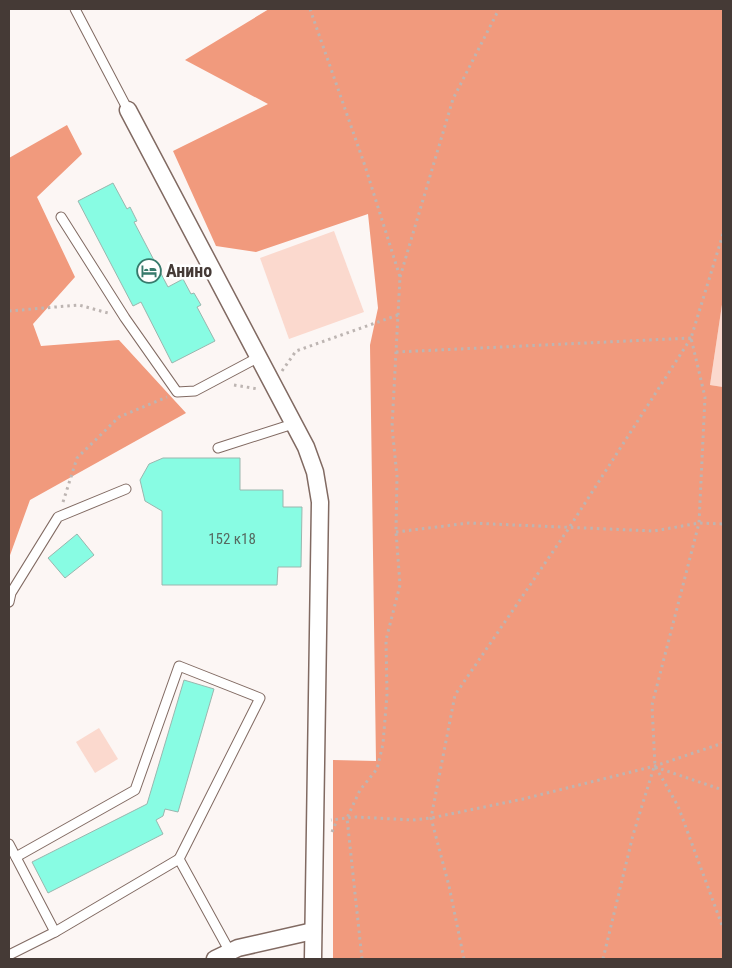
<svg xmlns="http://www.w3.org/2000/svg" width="732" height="968" font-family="'Roboto Condensed',sans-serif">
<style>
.green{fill:#fbd9ce}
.forest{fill:#f19a7d}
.building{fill:#88fce3;stroke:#9ab6ae}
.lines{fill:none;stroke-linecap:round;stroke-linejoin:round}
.service-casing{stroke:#816a62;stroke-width:11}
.minor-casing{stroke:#816a62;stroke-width:19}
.path{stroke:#bdb5b2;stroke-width:3;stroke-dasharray:2.5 4;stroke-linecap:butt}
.service{stroke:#fff;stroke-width:9}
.minor{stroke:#fff;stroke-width:16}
.labels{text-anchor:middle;stroke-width:5;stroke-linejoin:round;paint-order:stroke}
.number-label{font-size:15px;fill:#566a61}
.poi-label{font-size:18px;font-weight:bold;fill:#453a36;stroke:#fff;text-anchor:start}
</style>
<rect width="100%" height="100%" fill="#fcf6f4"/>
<g class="green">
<path d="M334,231L364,312L289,339L260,258Z"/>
<path d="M723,298V387L710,385Z"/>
<path d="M99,728L118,759L95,773L76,742Z"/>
</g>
<g class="forest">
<path d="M269,9H723V298L710,385L723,387V959H333V760L376,761L370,345L378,308L368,214L256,252L216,246L173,151L268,104L185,60Z"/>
<path d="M67,125L82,154L37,197L75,277L33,324L41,346L119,340L186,413L30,500L9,558V158Z"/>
</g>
<g class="building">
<path d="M113,183L127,209L130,207L137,221L134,222L168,287L183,279L191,294L194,293L201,305L197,307L215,341L172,363L141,302L133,306L78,201Z"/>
<path d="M163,458H240V490H283V507H302L301,567H278L277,585H162V511L145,501L140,480L149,464Z"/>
<path d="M77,534L94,555L65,578L48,558Z"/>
<path d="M184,680L214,689L178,812L165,809L163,816L156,820L163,834L48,893L32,862L147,804Z"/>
</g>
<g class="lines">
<g class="service-casing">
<g id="service">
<path d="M75,9L128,110"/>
<path d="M61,217L125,318L177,392L195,391L257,358"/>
<path d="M218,448L293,424"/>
<path d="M9,602L11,593L58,517L126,489"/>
<path d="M9,844L55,932"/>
<path d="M16,857L135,790L179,666L260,698L179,859L230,952"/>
<path d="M9,955L55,932L179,859"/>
</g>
</g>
<g class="minor-casing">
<g id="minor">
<path d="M128,110L306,447L315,472L320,502L313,959"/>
<path d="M215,959L238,948L313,931"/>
</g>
</g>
<g class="path">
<path d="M310,9L365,166L400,277L392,427L397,476L396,532L400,585L386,640L387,694L383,744L377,769L360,790L347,818L331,820"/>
<path d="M723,234L691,338L705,397L699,523L652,705L655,766L678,806L723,928"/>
<path d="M400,277L453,99L499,9"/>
<path d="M9,311L79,305L108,313"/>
<path d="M396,352L691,338"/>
<path d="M282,371L296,351L398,315"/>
<path d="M234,385L258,389"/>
<path d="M63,502L77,458L119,417L167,397"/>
<path d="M396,532L469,523L654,531L699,523L723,524"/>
<path d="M655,767L723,790"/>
<path d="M332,832L337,820"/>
<path d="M362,959L347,818L356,817L413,820L431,818L523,799L655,766L723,743"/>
<path d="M464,959L449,886L431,818L455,695L569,528L691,338"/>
<path d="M603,959L633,835L654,767"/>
</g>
<use href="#service" class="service"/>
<use href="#minor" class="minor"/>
</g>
<defs>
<g id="hotel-ring" transform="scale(1.25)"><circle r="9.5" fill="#fff" stroke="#377a6c" stroke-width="1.5"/><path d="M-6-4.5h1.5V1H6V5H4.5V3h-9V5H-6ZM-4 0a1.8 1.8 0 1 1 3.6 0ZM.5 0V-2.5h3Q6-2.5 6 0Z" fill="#377a6c"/></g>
</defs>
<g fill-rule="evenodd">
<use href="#hotel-ring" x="149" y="271"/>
</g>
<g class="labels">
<g class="number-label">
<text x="232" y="544">152 к18</text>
</g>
<g class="poi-label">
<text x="166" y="277">Анино</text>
</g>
</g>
<rect width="732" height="968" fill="none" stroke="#453a36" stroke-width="20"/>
</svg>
